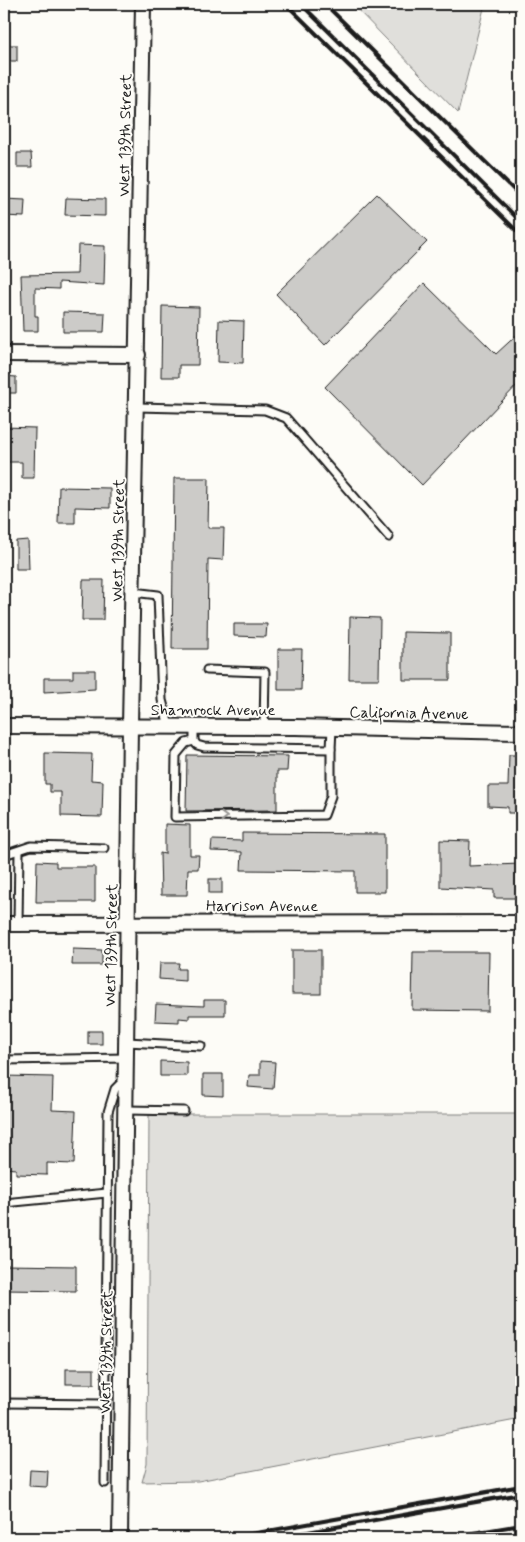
<svg xmlns="http://www.w3.org/2000/svg" width="525" height="1542" font-family="Mynerve,sans-serif">
<style>
.green{fill:#e0dfdb;stroke:#7e7e7c}
.building{fill:#cccbc8;stroke:#1c1c1c}
.lines{fill:none;stroke-linecap:round;stroke-linejoin:round}
.lane-casing{stroke:#1c1c1c;stroke-width:11}
.street-casing{stroke:#1c1c1c;stroke-width:18}
.lane{stroke:#fdfcf7;stroke-width:7}
.street{stroke:#fdfcf7;stroke-width:14}
.rail{stroke:#1c1c1c;stroke-width:4}
.oneway{stroke:#989794}
.labels{text-anchor:middle;stroke-width:4;stroke-linejoin:round;paint-order:stroke}
.street-label{font-size:16px;fill:#1c1c1c;stroke:#fdfcf7}
</style>
<rect width="100%" height="100%" fill="#fdfcf7"/>
<filter id="ink" filterUnits="userSpaceOnUse"><feTurbulence type="fractalNoise" baseFrequency=".02" numOctaves="2"/><feDisplacementMap in="SourceGraphic" scale="10" xChannelSelector="R" yChannelSelector="G"/><feConvolveMatrix kernelMatrix="1 2 1 2 8 2 1 2 1" color-interpolation-filters="sRGB"/></filter>
<g filter="url(#ink)">
<g class="green">
<path d="M352,4H485L458,113Z"/>
<path d="M149,1114H521V1419L198,1481L142,1482L147,1464Z"/>
</g>
<g class="building">
<rect x="4" y="45" width="13" height="16"/>
<path d="M17,153H31L32,167H17Z"/>
<path d="M377,194L427,242L325,345L276,294Z"/>
<path d="M66,198L105,199V216L65,215Z"/>
<path d="M4,199L25,200L24,217L4,216Z"/>
<path d="M78,245L105,246L104,285L59,282V289L35,288V316H38V331H23L21,275L77,274Z"/>
<path d="M424,283L496,354L521,331V381L422,485L325,387Z"/>
<path d="M162,306L199,307L198,365H179V377H161Z"/>
<path d="M63,312L105,313L104,332H63Z"/>
<path d="M219,320L244,321L243,363L218,362Z"/>
<path d="M4,376L16,377V393H4Z"/>
<path d="M4,427L35,428L34,478H22V462H4Z"/>
<path d="M174,478H209L208,528H224L223,560L208,559L207,649H172Z"/>
<path d="M59,487L110,488V508L75,507V523H58Z"/>
<path d="M28,540L29,569H16V541Z"/>
<path d="M83,580H104L103,620H82Z"/>
<path d="M350,617L380,618L379,679H349Z"/>
<path d="M234,624H267L266,637L234,636Z"/>
<path d="M403,632L450,633V680H403Z"/>
<path d="M278,649H302L301,690H278Z"/>
<path d="M73,670H95V689L44,692V678H73Z"/>
<path d="M45,753L92,754L91,780L103,781L102,817L61,816V792H50V784H45Z"/>
<path d="M187,755L288,756L287,771H277V810L186,811Z"/>
<path d="M509,755H521V813H508V807L488,806V786H508Z"/>
<path d="M165,824L190,825V855H199L198,869H188L187,895H161L160,853L165,854Z"/>
<path d="M242,833L385,834V892H355V871L241,870L242,852L211,851L212,840L242,841Z"/>
<path d="M440,840L470,841L469,866L521,864V898H494V890L440,887Z"/>
<path d="M37,861L56,862V867H95V902H36Z"/>
<rect x="209" y="879" width="13" height="14"/>
<path d="M73,949L102,950V965H72Z"/>
<rect x="292" y="950" width="29" height="44"/>
<path d="M413,952H489L488,1011L412,1010Z"/>
<path d="M160,963H179L178,969H185V981L159,979Z"/>
<path d="M204,1000H225V1015H189V1019L179,1018V1022L155,1021L156,1004L204,1006Z"/>
<rect x="88" y="1031" width="14" height="13"/>
<path d="M160,1061L187,1062V1076H160Z"/>
<path d="M260,1061L275,1062L273,1089L248,1087L249,1075H260Z"/>
<path d="M203,1074H223V1096L203,1095Z"/>
<path d="M4,1076L53,1077L52,1110L76,1111L74,1164L47,1163V1175L16,1174V1169L4,1168Z"/>
<path d="M4,1265L76,1266V1291L4,1290Z"/>
<rect x="66" y="1369" width="28" height="15"/>
<path d="M30,1470L48,1471L47,1487L29,1486Z"/>
</g>
<g class="lines">
<g class="lane-casing">
<g id="lane">
<path d="M137,407L265,410L286,418L389,537"/>
<path d="M133,592L158,595L162,700L169,726"/>
<path d="M207,670L265,672L264,727"/>
<path d="M194,726V741L197,745L204,747L331,749L332,728"/>
<path d="M194,741L186,743L176,755L175,817L324,815L331,796V749"/>
<path d="M4,855L31,846L104,848"/>
<path d="M18,924L19,851"/>
<path d="M127,1042L201,1046"/>
<path d="M4,1060L127,1058"/>
<path d="M127,1110L184,1111"/>
<path d="M4,1203L107,1193"/>
<path d="M4,1403L105,1404"/>
<path d="M105,1483L108,1112L115,1089L124,1080"/>
</g>
</g>
<g class="street-casing">
<g id="street">
<path d="M4,354L138,355"/>
<path d="M4,726L295,727L521,732"/>
<path d="M4,924L521,923"/>
<path d="M120,1538L130,726L143,4"/>
</g>
</g>
<use href="#lane" class="lane"/>
<use href="#street" class="street"/>
<g class="rail">
<path d="M286,4L521,235"/>
<path d="M301,4L521,222"/>
<path d="M325,4L521,197"/>
<path d="M228,1538L521,1486"/>
<path d="M274,1538L521,1494"/>
<path d="M443,1538L521,1525"/>
<path d="M490,1538L521,1533"/>
</g>
</g>
<defs><path id="oneway-chevron" d="M-2-3.5L2.5 0L-2 3.5" fill="none" stroke-width="1.6" stroke-linecap="round" stroke-linejoin="round" transform="scale(1.25)"/></defs>
<use class="oneway" href="#oneway-chevron" transform="translate(224 817)"/>
</g>
<g class="labels">
<g class="street-label">
<text transform="translate(124 135) rotate(-89)" y="6">West 139th Street</text>
<text transform="translate(117 540) rotate(-89)" y="6">West 139th Street</text>
<text x="213" y="715">Shamrock Avenue</text>
<text transform="translate(409 712) rotate(1)" y="6">California Avenue</text>
<text x="262" y="911">Harrison Avenue</text>
<text transform="translate(110 945) rotate(-89)" y="6">West 139th Street</text>
<text transform="translate(105 1352) rotate(-89)" y="6">West 139th Street</text>
</g>
</g>
<rect width="525" height="1542" fill="none" stroke="#fdfcf7" stroke-width="20"/>
<rect x="10" y="10" width="505" height="1522" fill="none" stroke="#1c1c1c" stroke-width="2" filter="url(#ink)"/>
</svg>
